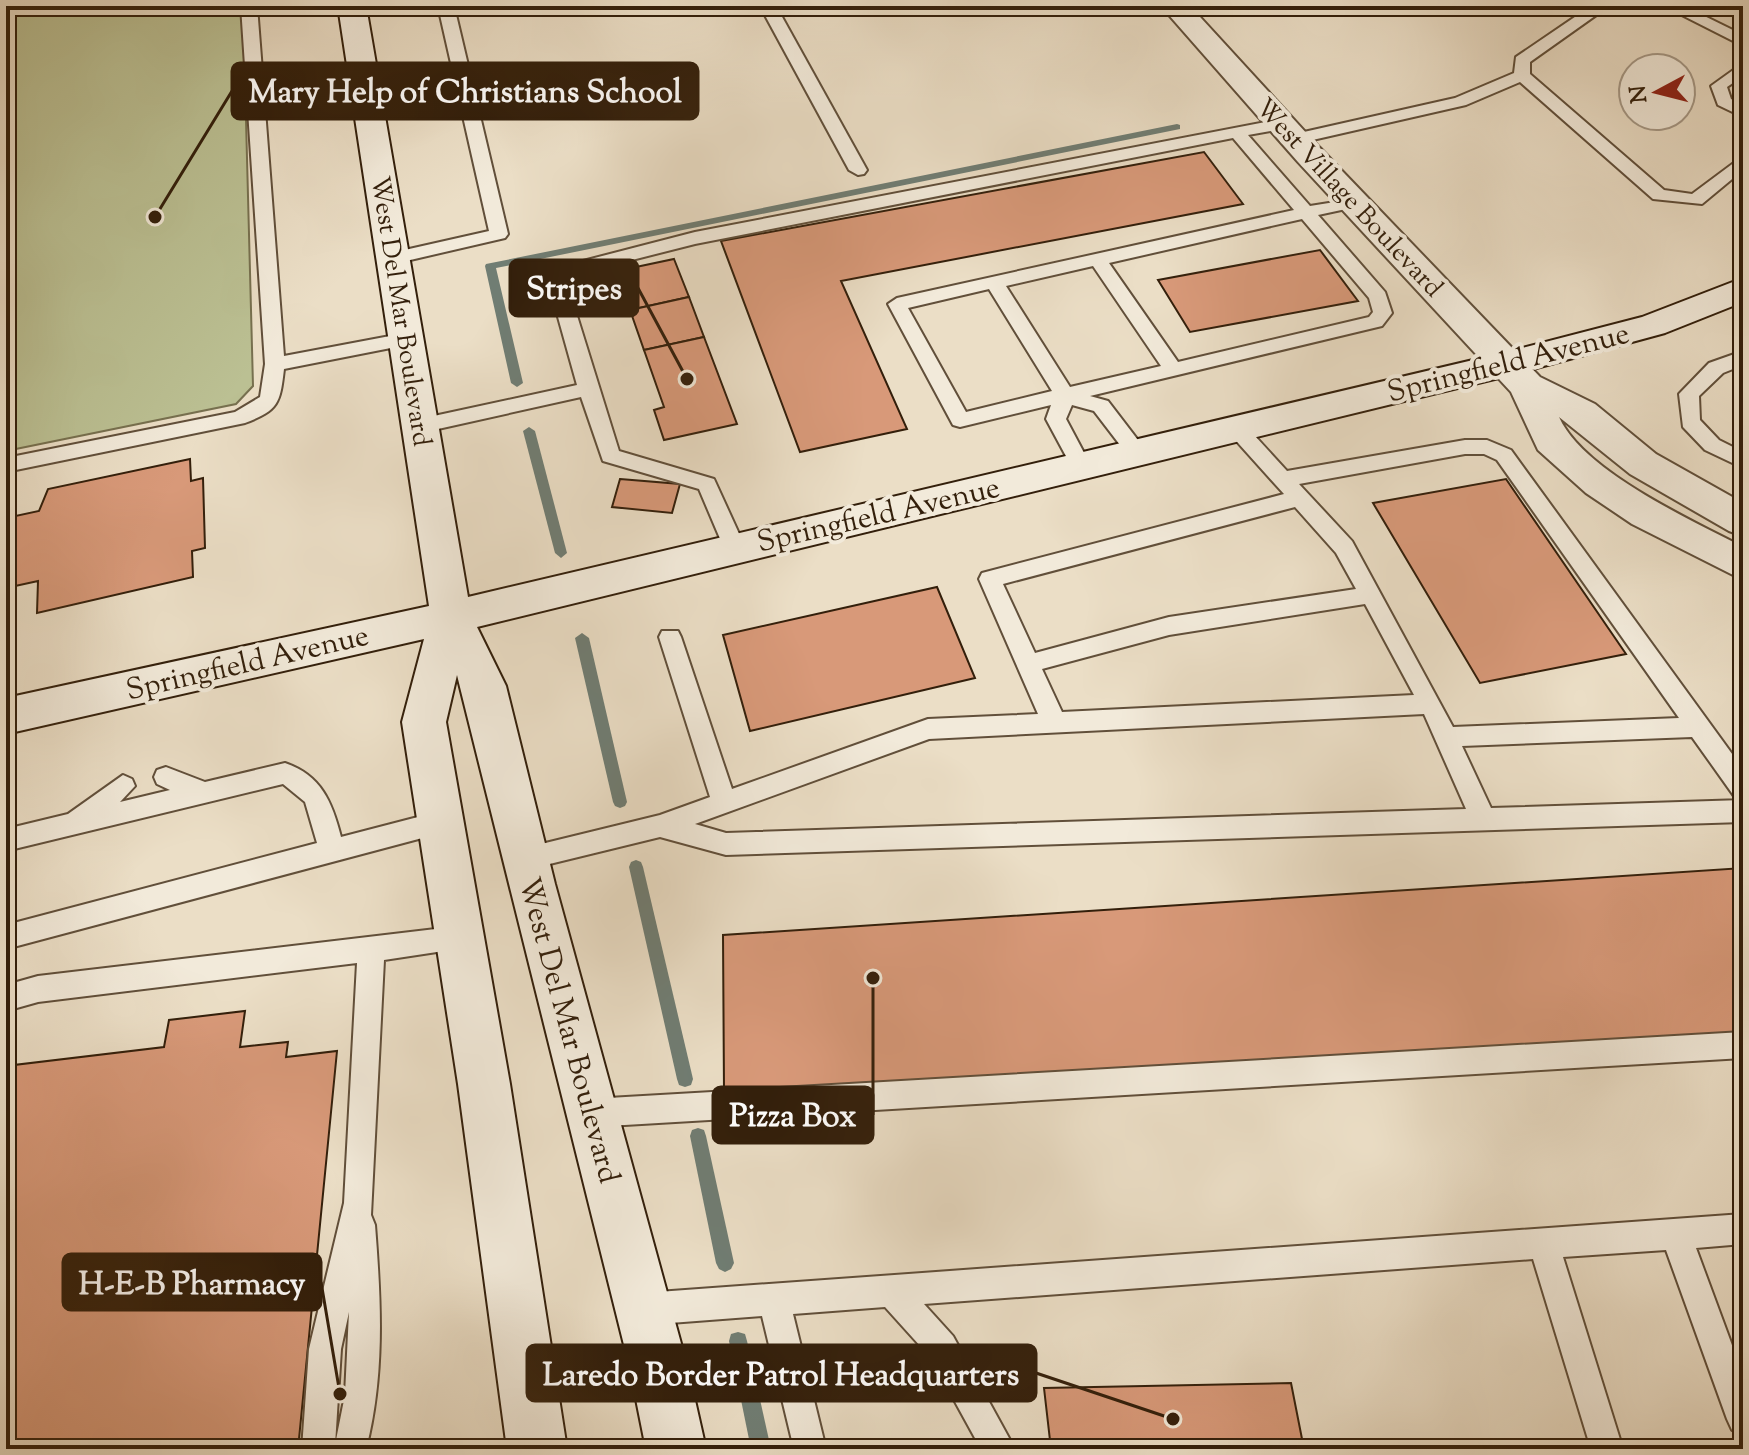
<svg xmlns="http://www.w3.org/2000/svg" width="1749" height="1455" font-family="'Sorts Mill Goudy',serif">
<style>
.green{fill:#bbc093;stroke:#77704f;stroke-width:2}
.lines{fill:none;stroke-linecap:round;stroke-linejoin:round}
.stream{fill:#707d73;fill-rule:evenodd}
.building{fill:#d89979;stroke:#331f0b;stroke-width:2}
.lane-casing{stroke:#614f3a;stroke-width:4}
.street-casing{stroke:#614f3a;stroke-width:4}
.secondary-casing{stroke:#331f0b;stroke-width:4}
.lane{fill:#f2eada;fill-rule:evenodd}
.street{fill:#f2eada;fill-rule:evenodd}
.secondary{fill:#f2eada;fill-rule:evenodd}
.labels{text-anchor:middle;stroke-width:8;stroke-linejoin:round;paint-order:stroke}
.far-street-label{font-size:26px;fill:#331f0b;stroke:#f2eada}
.street-label{font-size:30px;fill:#331f0b;stroke:#f2eada}
.leader{fill:none;stroke:#331f0b;stroke-width:3}
.callout-dot{fill:#331f0b;stroke:#f2eada;stroke-width:3}
.callout{fill:#331f0b;stroke:#331f0b;stroke-width:3}
.callout-label{font-size:32px;text-anchor:middle;font-weight:bold;fill:#fff}
</style>
<rect width="100%" height="100%" fill="#ebdec6"/>
<filter id="stains"><feTurbulence type="fractalNoise" baseFrequency=".0025" numOctaves="4"/><feColorMatrix values="0 0 0 0 .2 0 0 0 0 .09 0 0 0 0 .02 0 0 0 .5 -.17"/></filter>
<radialGradient id="worn" r=".72"><stop offset=".6" stop-color="#630" stop-opacity="0"/><stop offset="1" stop-color="#630" stop-opacity=".3"/></radialGradient>
<path class="green" d="M6,6H243L253,386L236,404L6,451Z"/>
<g class="lines">
<g class="stream">
<path d="M1177,124L1180,125V129L496,268L523,383L517,387L511,383L485,266L486,264Z"/>
<path d="M529,427L535,431L567,553L561,558L555,553L523,431Z"/>
<path d="M582,633L589,638L627,802L625,806L620,808L615,806L613,802L575,638Z"/>
<path d="M636,860L641,862L643,867L693,1079L691,1085L685,1087L679,1085L677,1079L629,867L631,862Z"/>
<path d="M698,1128L704,1130L706,1136L734,1263L731,1269L725,1272L719,1269L716,1263L690,1136L692,1130Z"/>
<path d="M738,1332L745,1334L747,1341L771,1449H751L729,1341L731,1334Z"/>
</g>
</g>
<g class="building">
<path d="M1204,152L1243,204L841,281L907,429L800,452L721,241Z"/>
<path d="M1320,250L1358,301L1190,332L1158,280Z"/>
<path d="M674,259L689,297L630,310L617,271Z"/>
<path d="M689,297L704,337L644,350L630,310Z"/>
<path d="M704,337L737,424L664,440L654,410L664,407L644,350Z"/>
<path d="M190,459L191,481L203,478L205,548L192,551L193,577L37,613L38,581L6,588V518L39,511L48,489Z"/>
<path d="M620,479L680,484L672,513L612,507Z"/>
<path d="M1506,479L1626,654L1480,683L1373,503Z"/>
<path d="M937,587L975,678L750,731L723,635Z"/>
<path d="M1743,868V1035L724,1091L723,935Z"/>
<path d="M245,1011L240,1047L288,1042L286,1057L337,1051L298,1449H6V1066L164,1047L169,1020Z"/>
<path d="M1291,1383L1304,1449H1051L1044,1388Z"/>
</g>
<g class="lines">
<g class="lane-casing">
<g id="lane">
<path d="M241,6H257L284,356L406,333L416,339L406,345L284,369C280,403 279,410 245,423L6,472V458L235,412L260,397L265,364Z"/>
<path d="M438,6H454L508,234L505,238L393,264L387,262V254L489,231Z"/>
<path d="M760,6H776L867,170L864,174L858,175L849,170Z"/>
<path d="M1591,6H1609L1530,62V74L1664,190L1692,194L1743,156V170L1702,204L1653,199L1520,82L1466,105L1295,144L1287,139L1295,134L1455,98L1514,73L1516,57Z"/>
<path d="M1664,6H1684L1743,35V46Z"/>
<path d="M1743,63V76L1727,87L1731,99L1743,105V117L1718,105L1711,86Z"/>
<path d="M1281,119L1287,120V128L1248,135L1310,206L1360,198V206L1318,215L1385,292L1392,313L1382,326L1090,396L1108,401L1144,448L1147,453L1144,458H1130L1094,411L1072,405L1066,419L1091,466L1081,473L1074,471L1046,419L1051,405L960,427L953,425L888,304L897,298L1294,210L1233,138L695,244L565,277L619,451L714,479L746,549L743,555H727L699,489L603,461L581,397L420,433L410,426L420,419L577,385L546,274L548,270L695,232ZM1302,219L1369,298L1373,312L1369,317L1178,362L1109,263ZM1093,266L1161,366L1070,387L1006,286ZM989,289L1052,391L966,412L908,308Z"/>
<path d="M1743,351V365L1723,373L1699,396L1700,420L1719,440L1743,452V468L1705,450L1683,427L1679,394L1709,363Z"/>
<path d="M1237,422L1244,424L1287,471L1465,440H1487L1511,450L1743,769V800L1734,796L1692,737L1462,746L1491,808L1743,800V822L726,855L660,837L525,870L516,867L512,859L516,851L525,848L660,815L710,797L659,637L662,631H678L681,637L732,789L928,719L1038,714L979,579L982,573L1284,494L1230,434L1227,429ZM1465,454H1484L1497,460L1679,718L1453,727L1352,541L1299,484ZM1295,507L1336,553L1356,589L1169,617L1035,653L1003,584ZM1365,604L1414,695L1062,712L1042,669L1169,635ZM1424,714L1466,809L726,833L695,824L929,739Z"/>
<path d="M285,763C321,775 332,802 341,837L441,811L450,814L454,822L450,830L441,833L6,949V925L317,843L305,802L283,784L6,851V829L68,814L123,775L132,779L135,786L120,802L170,790L157,784L154,777L157,770L166,767L205,782Z"/>
<path d="M461,926L470,929L474,938L470,947L384,960L371,1215L375,1225C381,1301 385,1375 366,1449H302L309,1349L344,1203L357,963L38,1002L6,1011V985L38,976ZM349,1312L345,1395L335,1445L341,1349Z"/>
<path d="M1743,1032V1058L591,1127L581,1123L577,1113L581,1103L591,1099Z"/>
<path d="M1743,1214V1244L1696,1248L1743,1375V1435L1732,1430L1727,1419L1666,1250L1563,1257L1623,1449H1591L1533,1259L924,1304L953,1336L1015,1449H981L931,1358L885,1307L793,1314L826,1449H794L762,1316L644,1325L633,1320L628,1309L633,1298L644,1293Z"/>
</g>
</g>
<g class="street-casing">
<path id="street" d="M1161,6H1190L1320,148L1540,377L1595,404L1656,454L1743,503V536L1729,531L1630,474L1559,417C1583,471 1691,520 1743,547V580L1632,524L1586,493L1538,450L1511,392L1298,162Z"/>
</g>
<g class="secondary-casing">
<path id="secondary" d="M338,6H366L468,597L1507,352L1642,317L1743,278V302L1665,333L1507,376L477,627L506,686L555,884L688,1369L706,1449H646L630,1369L457,675L446,722L510,1084L567,1449H507L458,1084L402,722L424,639L6,734V698L429,606Z"/>
</g>
<use href="#lane" class="lane"/>
<use href="#street" class="street"/>
<use href="#secondary" class="secondary"/>
</g>
<g class="labels">
<g class="far-street-label">
<text transform="translate(1350 197) rotate(47)" y="9">West Village Boulevard</text>
<text transform="translate(402 311) rotate(81)" y="9">West Del Mar Boulevard</text>
</g>
<g class="street-label">
<text transform="translate(1508 362) rotate(-14)" y="10">Springfield Avenue</text>
<text transform="translate(878 514) rotate(-13)" y="10">Springfield Avenue</text>
<text transform="translate(247 662) rotate(-13)" y="10">Springfield Avenue</text>
<text transform="translate(570 1030) rotate(75)" y="10">West Del Mar Boulevard</text>
</g>
</g>
<path class="leader" d="M155 217L232 91M687 379L638 288M873 978L873 1115M340 1394L321 1282M1173 1419L1036 1373"/>
<g class="callout-dot">
<circle cx="155" cy="217" r="8"/>
<circle cx="687" cy="379" r="8"/>
<circle cx="873" cy="978" r="8"/>
<circle cx="340" cy="1394" r="8"/>
<circle cx="1173" cy="1419" r="8"/>
</g>
<g class="callout">
<rect x="232" y="63" width="466" height="56" rx="8"/>
<rect x="510" y="260" width="128" height="56" rx="8"/>
<rect x="713" y="1087" width="160" height="56" rx="8"/>
<rect x="63" y="1254" width="258" height="56" rx="8"/>
<rect x="527" y="1345" width="509" height="56" rx="8"/>
</g>
<g class="callout-label">
<text x="465" y="102">Mary Help of Christians School</text>
<text x="574" y="299">Stripes</text>
<text x="793" y="1126">Pizza Box</text>
<text x="192" y="1294">H-E-B Pharmacy</text>
<text x="781" y="1385">Laredo Border Patrol Headquarters</text>
</g>
<rect width="1749" height="1455" fill="none" stroke="#ebdec6" stroke-width="32"/>
<rect x="8" y="8" width="1733" height="1439" fill="none" stroke="#331f0b" stroke-width="4"/>
<rect x="16" y="16" width="1717" height="1423" fill="none" stroke="#331f0b" stroke-width="2"/>
<g transform="translate(1657 92) rotate(263)"><circle r="38" fill="#f2eada" stroke="#a69987" stroke-width="2"/>
<path d="M0-6L14 30L0 20L-14 30Z" fill="#8f2418"/>
<text y="-12" font-size="22" font-weight="bold" text-anchor="middle" fill="#331f0b">N</text>
</g>
<rect width="100%" height="100%" filter="url(#stains)"/>
<rect width="100%" height="100%" fill="url(#worn)"/>
</svg>
